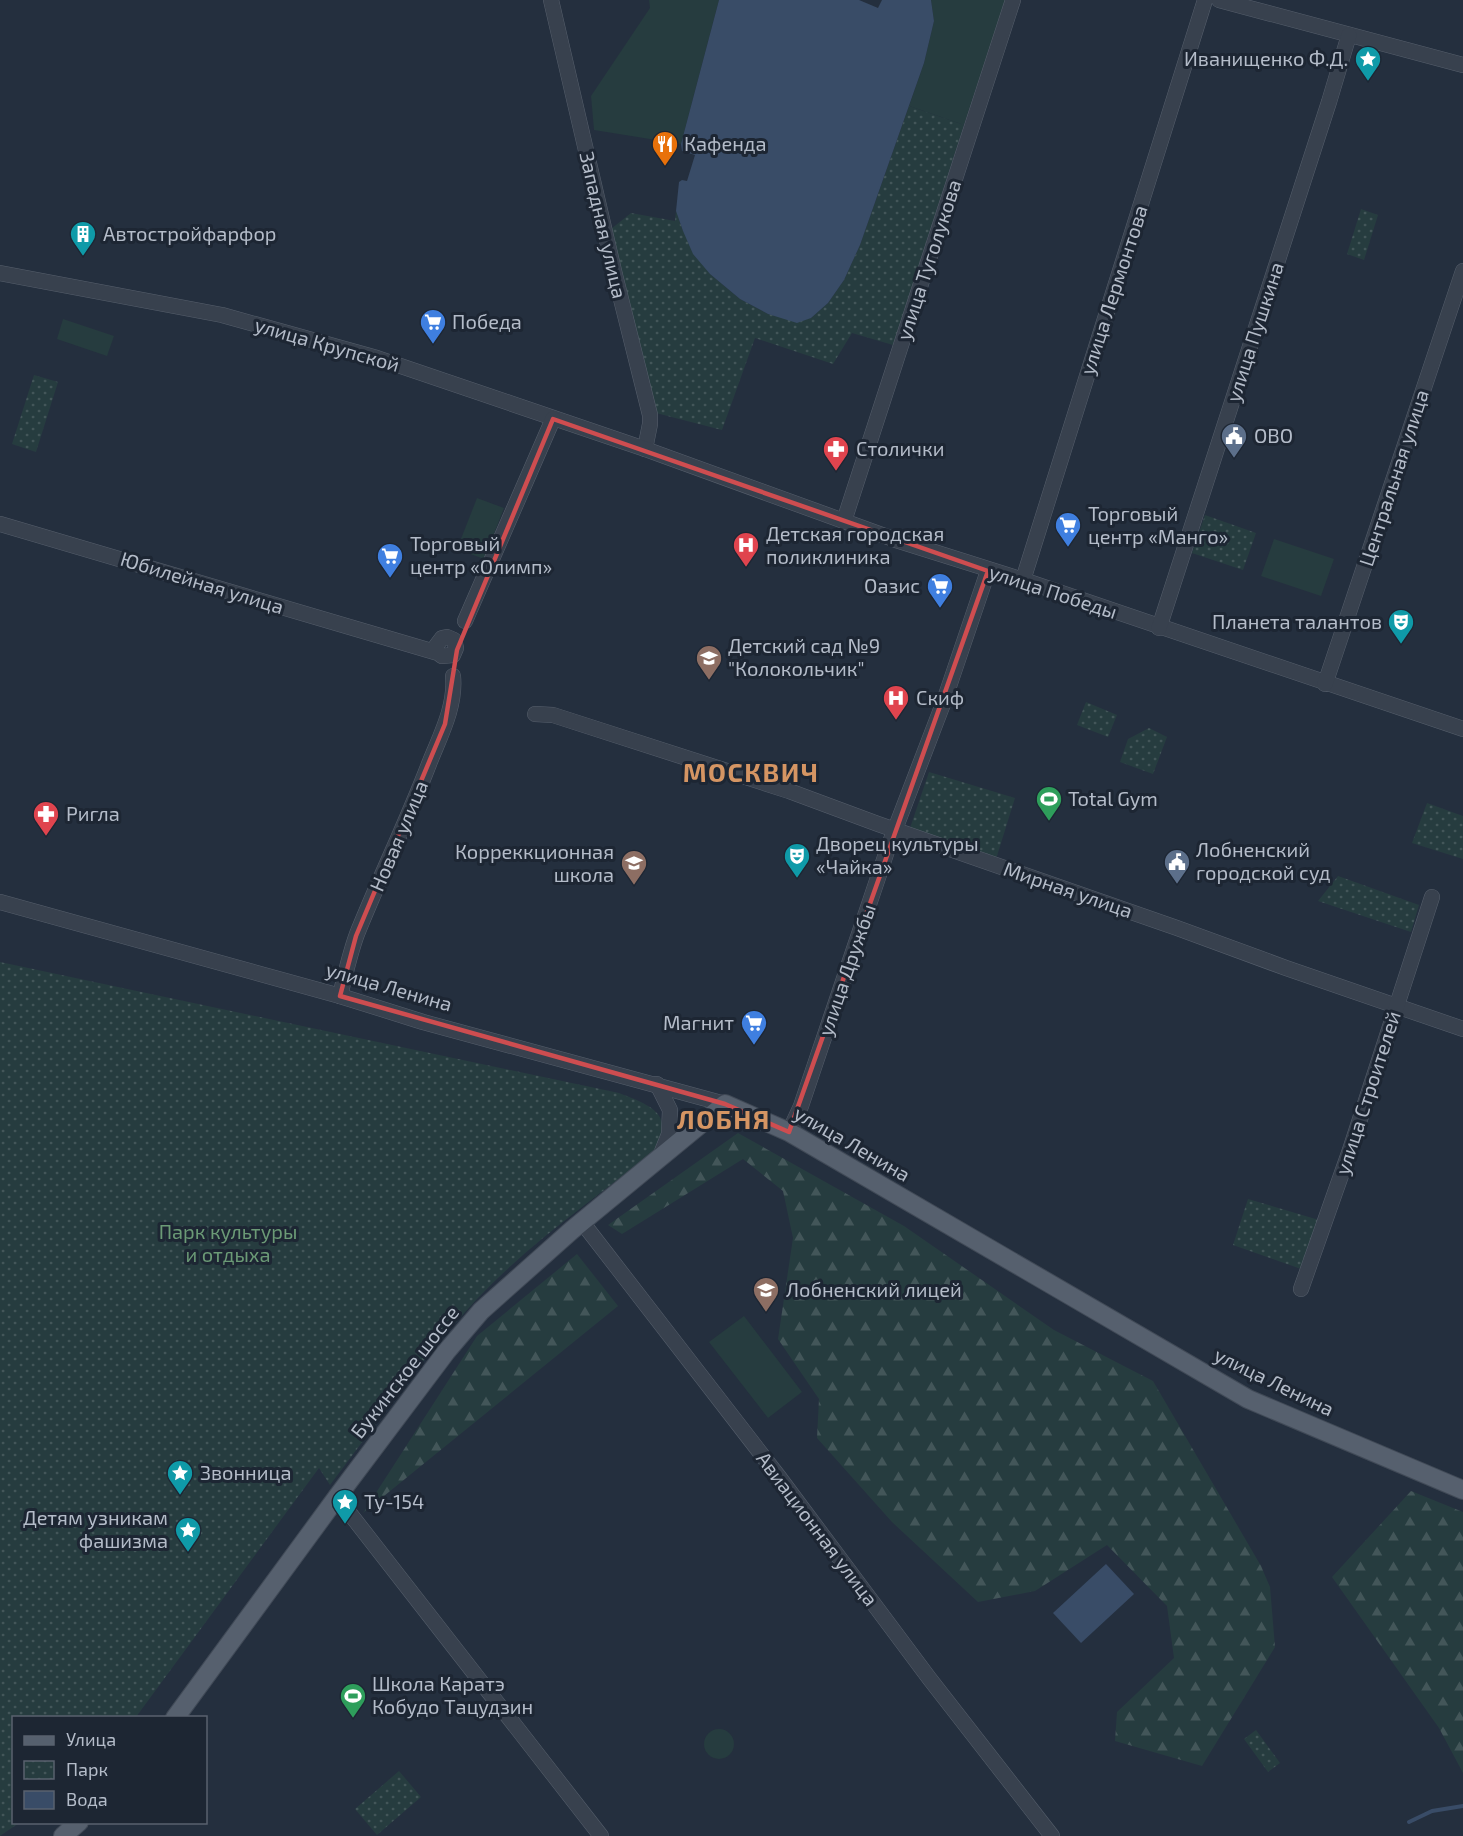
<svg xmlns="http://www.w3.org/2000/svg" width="1463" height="1836" font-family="'Exo 2',sans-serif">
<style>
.grass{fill:#263c3f}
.forest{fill:url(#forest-firs)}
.park{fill:url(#park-dots)}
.water{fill:#394c67}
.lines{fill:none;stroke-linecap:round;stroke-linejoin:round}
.stream{stroke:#394c67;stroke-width:4}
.minor-casing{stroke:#565f6c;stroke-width:16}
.major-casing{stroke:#414a57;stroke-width:20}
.minor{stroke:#38414e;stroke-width:15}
.major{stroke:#56606e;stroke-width:18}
.marked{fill:none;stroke:#ce4d50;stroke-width:4.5;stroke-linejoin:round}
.labels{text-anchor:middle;stroke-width:6;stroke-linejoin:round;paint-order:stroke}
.poi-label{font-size:20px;fill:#b4bcc9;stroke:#1d2633;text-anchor:start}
.street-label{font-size:20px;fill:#b4bcc9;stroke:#1d2633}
.park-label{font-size:20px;fill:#6b9a76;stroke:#1d2633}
.district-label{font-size:26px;font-weight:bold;letter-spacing:1.5px;fill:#d59563;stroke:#1d2633}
</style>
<defs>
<pattern id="forest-firs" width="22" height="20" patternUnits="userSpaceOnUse" patternTransform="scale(1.5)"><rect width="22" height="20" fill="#263c3f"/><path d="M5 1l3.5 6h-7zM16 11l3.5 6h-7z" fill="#435659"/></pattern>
<pattern id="park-dots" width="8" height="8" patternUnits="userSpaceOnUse" patternTransform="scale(1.5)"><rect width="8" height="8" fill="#263c3f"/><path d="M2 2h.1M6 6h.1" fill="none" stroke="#435659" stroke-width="1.8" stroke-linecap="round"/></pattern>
</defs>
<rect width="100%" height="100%" fill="#242f3e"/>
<g class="grass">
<path d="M649,0H719L681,144L594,130L591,96L650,8Z"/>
<path d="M931,0H1005L964,125L909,106L924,63L934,21Z"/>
<path d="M63,319L114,336L107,356L57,339Z"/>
<path d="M477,498L504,508L484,559L457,549Z"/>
<path d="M1274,539L1334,559L1321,596L1261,576Z"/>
<path d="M744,1316L802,1392L768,1418L709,1342Z"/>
<circle cx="719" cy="1744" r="15"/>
</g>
<g class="forest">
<path d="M738,1133L904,1226L1054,1330L1153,1381L1261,1566L1270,1587L1275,1647L1202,1766L1115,1741L1117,1712L1174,1658L1167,1606L1107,1545L1035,1591L978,1602L892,1522L817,1438L819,1399L778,1339L793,1238L783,1191L743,1159L622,1234L608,1225Z"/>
<path d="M577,1254L618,1306L363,1513L477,1336Z"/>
<path d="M1411,1491L1463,1512V1773L1439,1728L1332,1577Z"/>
</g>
<g class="park">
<path d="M909,106L964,125L893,345L852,333L833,364L755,338L722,430L656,413L611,229L631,213L675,221L676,211L683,231L710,274L740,299L768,314L811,318L828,303L844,280L860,245Z"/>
<path d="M1361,209L1378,215L1364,260L1347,254Z"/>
<path d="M34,375L58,382L36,452L12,444Z"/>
<path d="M1205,515L1256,533L1243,570L1192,553Z"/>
<path d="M1086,702L1117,715L1108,737L1077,725Z"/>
<path d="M1149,728L1167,737L1153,774L1120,762L1128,739Z"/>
<path d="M929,772L1015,798L996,859L910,828Z"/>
<path d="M1427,803L1463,816V859L1412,843Z"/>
<path d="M1338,876L1419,905L1411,932L1318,901Z"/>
<path d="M0,962L619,1093C650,1105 676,1114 655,1151C595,1198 530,1243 477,1299C423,1356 378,1422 330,1485L319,1468L136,1717L14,1718V1822L19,1823L0,1836Z"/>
<path d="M1248,1199L1319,1220L1301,1269L1233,1245Z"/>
<path d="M1256,1730L1280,1763L1268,1772L1244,1739Z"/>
<path d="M399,1771L421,1797L377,1835L355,1809Z"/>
</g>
<g class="water">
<path d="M719,0H859L878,8L882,0H931L934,21L924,63L860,245L844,280L828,303L811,318L797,323L768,314L740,299L710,274L693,254L683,231L676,211L679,182L682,180L687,181L695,155L682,151L681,144Z"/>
<path d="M1106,1564L1134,1594L1081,1643L1053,1613Z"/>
</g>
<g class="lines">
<path class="stream" d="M1409,1822L1432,1811L1463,1806"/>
<g class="minor-casing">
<g id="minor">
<path d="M551,0L615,275L650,415V424L645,449"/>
<path d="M1219,0L1463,65"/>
<path d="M0,273L222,315L377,358L645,449L896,540L1023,580L1463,729"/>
<path d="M844,521L1013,0"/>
<path d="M0,524L438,653L442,656L453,655L456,648L454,640L447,637L442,638L436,646L438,653"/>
<path d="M1023,580L1205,0"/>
<path d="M465,621L553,419"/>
<path d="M1159,628L1329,102L1349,35"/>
<path d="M1325,684L1463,271"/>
<path d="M535,714L553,715L789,791L878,824L1177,928L1286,968L1463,1029"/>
<path d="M0,902L340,996L423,1022L725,1104"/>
<path d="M340,996C345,975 350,953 357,934C380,877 407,821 429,764C440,736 456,707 453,676"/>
<path d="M657,1084L670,1110L669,1134L659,1159"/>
<path d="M789,1132L801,1106L889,845L943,704L988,571"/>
<path d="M582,1222L779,1477L929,1678L1052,1836"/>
<path d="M1301,1289L1350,1150L1432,897"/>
<path d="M337,1497L601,1836"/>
</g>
</g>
<g class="major-casing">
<g id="major">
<path d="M175,1718L337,1497L446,1352L481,1311L572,1230L725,1104L789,1132L1248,1399L1463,1490"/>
<path d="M63,1836L79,1822"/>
</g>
</g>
<use href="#minor" class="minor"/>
<use href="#major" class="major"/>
</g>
<path class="marked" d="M553,419L988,571L789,1132L725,1104L340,996L356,936L445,724L457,650Z"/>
<defs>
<g id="sight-pin" transform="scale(1.35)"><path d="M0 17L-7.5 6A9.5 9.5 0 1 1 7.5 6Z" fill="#0f9aa8" stroke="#1d2633"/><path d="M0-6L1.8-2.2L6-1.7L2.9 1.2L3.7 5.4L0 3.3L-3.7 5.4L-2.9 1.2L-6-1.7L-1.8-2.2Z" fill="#fff"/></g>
<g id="restaurant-pin" transform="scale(1.35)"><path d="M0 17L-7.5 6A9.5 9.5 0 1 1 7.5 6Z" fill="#e8710a" stroke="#1d2633"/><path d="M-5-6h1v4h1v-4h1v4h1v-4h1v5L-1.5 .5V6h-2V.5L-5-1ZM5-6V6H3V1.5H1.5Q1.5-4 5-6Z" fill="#fff"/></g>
<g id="building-pin" transform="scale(1.35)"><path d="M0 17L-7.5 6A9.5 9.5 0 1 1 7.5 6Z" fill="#0f9aa8" stroke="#1d2633"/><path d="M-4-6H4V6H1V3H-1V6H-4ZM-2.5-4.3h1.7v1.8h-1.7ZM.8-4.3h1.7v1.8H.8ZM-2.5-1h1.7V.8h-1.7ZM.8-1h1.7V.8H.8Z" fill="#fff"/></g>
<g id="supermarket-pin" transform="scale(1.35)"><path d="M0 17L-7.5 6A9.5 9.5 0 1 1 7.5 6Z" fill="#3f7fe0" stroke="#1d2633"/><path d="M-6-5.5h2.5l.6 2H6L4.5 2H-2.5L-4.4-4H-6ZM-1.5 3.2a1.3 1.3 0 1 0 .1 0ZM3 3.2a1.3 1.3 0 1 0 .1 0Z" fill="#fff"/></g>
<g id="civic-pin" transform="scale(1.35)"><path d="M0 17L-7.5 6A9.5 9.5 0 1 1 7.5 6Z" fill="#5c6f8a" stroke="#1d2633"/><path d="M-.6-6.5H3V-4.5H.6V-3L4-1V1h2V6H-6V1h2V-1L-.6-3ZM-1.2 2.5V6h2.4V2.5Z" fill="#fff"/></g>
<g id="pharmacy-pin" transform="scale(1.35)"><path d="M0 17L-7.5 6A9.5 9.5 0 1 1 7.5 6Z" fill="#e0444e" stroke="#1d2633"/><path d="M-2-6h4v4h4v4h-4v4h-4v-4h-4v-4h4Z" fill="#fff"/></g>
<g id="hospital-pin" transform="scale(1.35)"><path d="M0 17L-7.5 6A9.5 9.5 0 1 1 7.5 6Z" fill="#e0444e" stroke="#1d2633"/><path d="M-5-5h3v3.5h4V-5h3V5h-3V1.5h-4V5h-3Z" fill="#fff"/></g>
<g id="theatre-pin" transform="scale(1.35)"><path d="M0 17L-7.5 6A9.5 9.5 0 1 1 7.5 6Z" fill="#0f9aa8" stroke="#1d2633"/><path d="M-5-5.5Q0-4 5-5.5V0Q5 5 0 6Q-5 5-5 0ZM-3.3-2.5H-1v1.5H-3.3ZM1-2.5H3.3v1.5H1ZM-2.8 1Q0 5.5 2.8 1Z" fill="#fff"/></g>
<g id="school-pin" transform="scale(1.35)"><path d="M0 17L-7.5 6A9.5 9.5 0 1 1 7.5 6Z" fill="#8d6e63" stroke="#1d2633"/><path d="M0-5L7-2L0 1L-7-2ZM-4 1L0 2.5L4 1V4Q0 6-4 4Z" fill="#fff"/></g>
<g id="stadium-pin" transform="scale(1.35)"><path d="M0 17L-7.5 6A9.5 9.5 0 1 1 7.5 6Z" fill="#2e9e5b" stroke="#1d2633"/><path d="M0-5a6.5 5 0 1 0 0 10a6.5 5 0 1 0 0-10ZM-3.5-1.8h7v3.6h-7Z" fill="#fff"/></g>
</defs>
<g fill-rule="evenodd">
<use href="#sight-pin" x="1368" y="59"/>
<use href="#restaurant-pin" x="665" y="144"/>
<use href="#building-pin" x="83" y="234"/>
<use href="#supermarket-pin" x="433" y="322"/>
<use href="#civic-pin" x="1234" y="436"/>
<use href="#pharmacy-pin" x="836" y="449"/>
<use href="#supermarket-pin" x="1068" y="525"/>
<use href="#hospital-pin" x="746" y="545"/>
<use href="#supermarket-pin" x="390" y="556"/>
<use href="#supermarket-pin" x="940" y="586"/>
<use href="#theatre-pin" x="1401" y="622"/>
<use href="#school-pin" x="709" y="658"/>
<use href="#hospital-pin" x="896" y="698"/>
<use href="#stadium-pin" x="1049" y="799"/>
<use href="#pharmacy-pin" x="46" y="814"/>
<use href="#theatre-pin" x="797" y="856"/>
<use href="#civic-pin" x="1177" y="862"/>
<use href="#school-pin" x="634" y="863"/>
<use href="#supermarket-pin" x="754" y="1023"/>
<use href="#school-pin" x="766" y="1290"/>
<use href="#sight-pin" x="180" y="1473"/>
<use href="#sight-pin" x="345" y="1502"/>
<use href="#sight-pin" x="188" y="1530"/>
<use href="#stadium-pin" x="353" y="1696"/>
</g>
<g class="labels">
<g class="poi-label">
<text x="1348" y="66" text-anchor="end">Иванищенко Ф.Д.</text>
<text x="684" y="151">Кафенда</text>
<text x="103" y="241">Автостройфарфор</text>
<text x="452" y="329">Победа</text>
<text x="1254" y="443">ОВО</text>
<text x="856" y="456">Столички</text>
<text x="1088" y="521">Торговый<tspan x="1088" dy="23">центр «Манго»</tspan></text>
<text x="766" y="541">Детская городская<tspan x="766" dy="23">поликлиника</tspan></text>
<text x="410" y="551">Торговый<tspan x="410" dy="23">центр «Олимп»</tspan></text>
<text x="920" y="593" text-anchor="end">Оазис</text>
<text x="1382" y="629" text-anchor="end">Планета талантов</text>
<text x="728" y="653">Детский сад №9<tspan x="728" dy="23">"Колокольчик"</tspan></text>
<text x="916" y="705">Скиф</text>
<text x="1068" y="806">Total Gym</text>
<text x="66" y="821">Ригла</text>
<text x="816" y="851">Дворец культуры<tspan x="816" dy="23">«Чайка»</tspan></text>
<text x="1196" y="857">Лобненский<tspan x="1196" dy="23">городской суд</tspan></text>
<text x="614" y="859" text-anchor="end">Корреккционная<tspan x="614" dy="23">школа</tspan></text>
<text x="734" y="1030" text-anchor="end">Магнит</text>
<text x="786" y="1297">Лобненский лицей</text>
<text x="200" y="1480">Звонница</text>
<text x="364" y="1509">Ту-154</text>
<text x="168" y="1525" text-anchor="end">Детям узникам<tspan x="168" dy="23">фашизма</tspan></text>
<text x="372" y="1691">Школа Каратэ<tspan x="372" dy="23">Кобудо Тацудзин</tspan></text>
</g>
<g class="street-label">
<text transform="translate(603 225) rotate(77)" y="7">Западная улица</text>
<text transform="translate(929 260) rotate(-72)" y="7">улица Туголукова</text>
<text transform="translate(1114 290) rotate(-72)" y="7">улица Лермонтова</text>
<text transform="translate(1255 332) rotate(-72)" y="7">улица Пушкина</text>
<text transform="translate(327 345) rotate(16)" y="7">улица Крупской</text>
<text transform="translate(1394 478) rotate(-72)" y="7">Центральная улица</text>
<text transform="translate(202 583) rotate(17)" y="7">Юбилейная улица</text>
<text transform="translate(1053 592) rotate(18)" y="7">улица Победы</text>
<text transform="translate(399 836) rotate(-67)" y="7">Новая улица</text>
<text transform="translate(1068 890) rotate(19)" y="7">Мирная улица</text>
<text transform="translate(847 970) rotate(-71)" y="7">улица Дружбы</text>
<text transform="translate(389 987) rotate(16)" y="7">улица Ленина</text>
<text transform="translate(1368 1093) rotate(-72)" y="7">улица Строителей</text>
<text transform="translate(852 1144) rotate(30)" y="7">улица Ленина</text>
<text transform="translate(405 1372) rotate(-52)" y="7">Букинское шоссе</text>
<text transform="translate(1274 1382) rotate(26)" y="7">улица Ленина</text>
<text transform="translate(817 1529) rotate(53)" y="7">Авиационная улица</text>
</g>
<g class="park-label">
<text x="228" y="1239">Парк культуры<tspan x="228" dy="23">и отдыха</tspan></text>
</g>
<g class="district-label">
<text x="751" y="782">МОСКВИЧ</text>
<text x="724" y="1129">ЛОБНЯ</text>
</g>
</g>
<rect x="12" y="1716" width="195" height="108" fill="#1d2633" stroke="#59626f" stroke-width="1.5"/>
<rect x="24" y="1736" width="30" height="9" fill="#56606e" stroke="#59626f" stroke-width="1.5"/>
<text x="66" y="1746" font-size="18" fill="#b4bcc9">Улица</text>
<rect x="24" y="1761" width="30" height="18" fill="url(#park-dots)" stroke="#59626f" stroke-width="1.5"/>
<text x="66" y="1776" font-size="18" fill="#b4bcc9">Парк</text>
<rect x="24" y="1791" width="30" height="18" fill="#394c67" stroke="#59626f" stroke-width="1.5"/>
<text x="66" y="1806" font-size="18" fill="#b4bcc9">Вода</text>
</svg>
